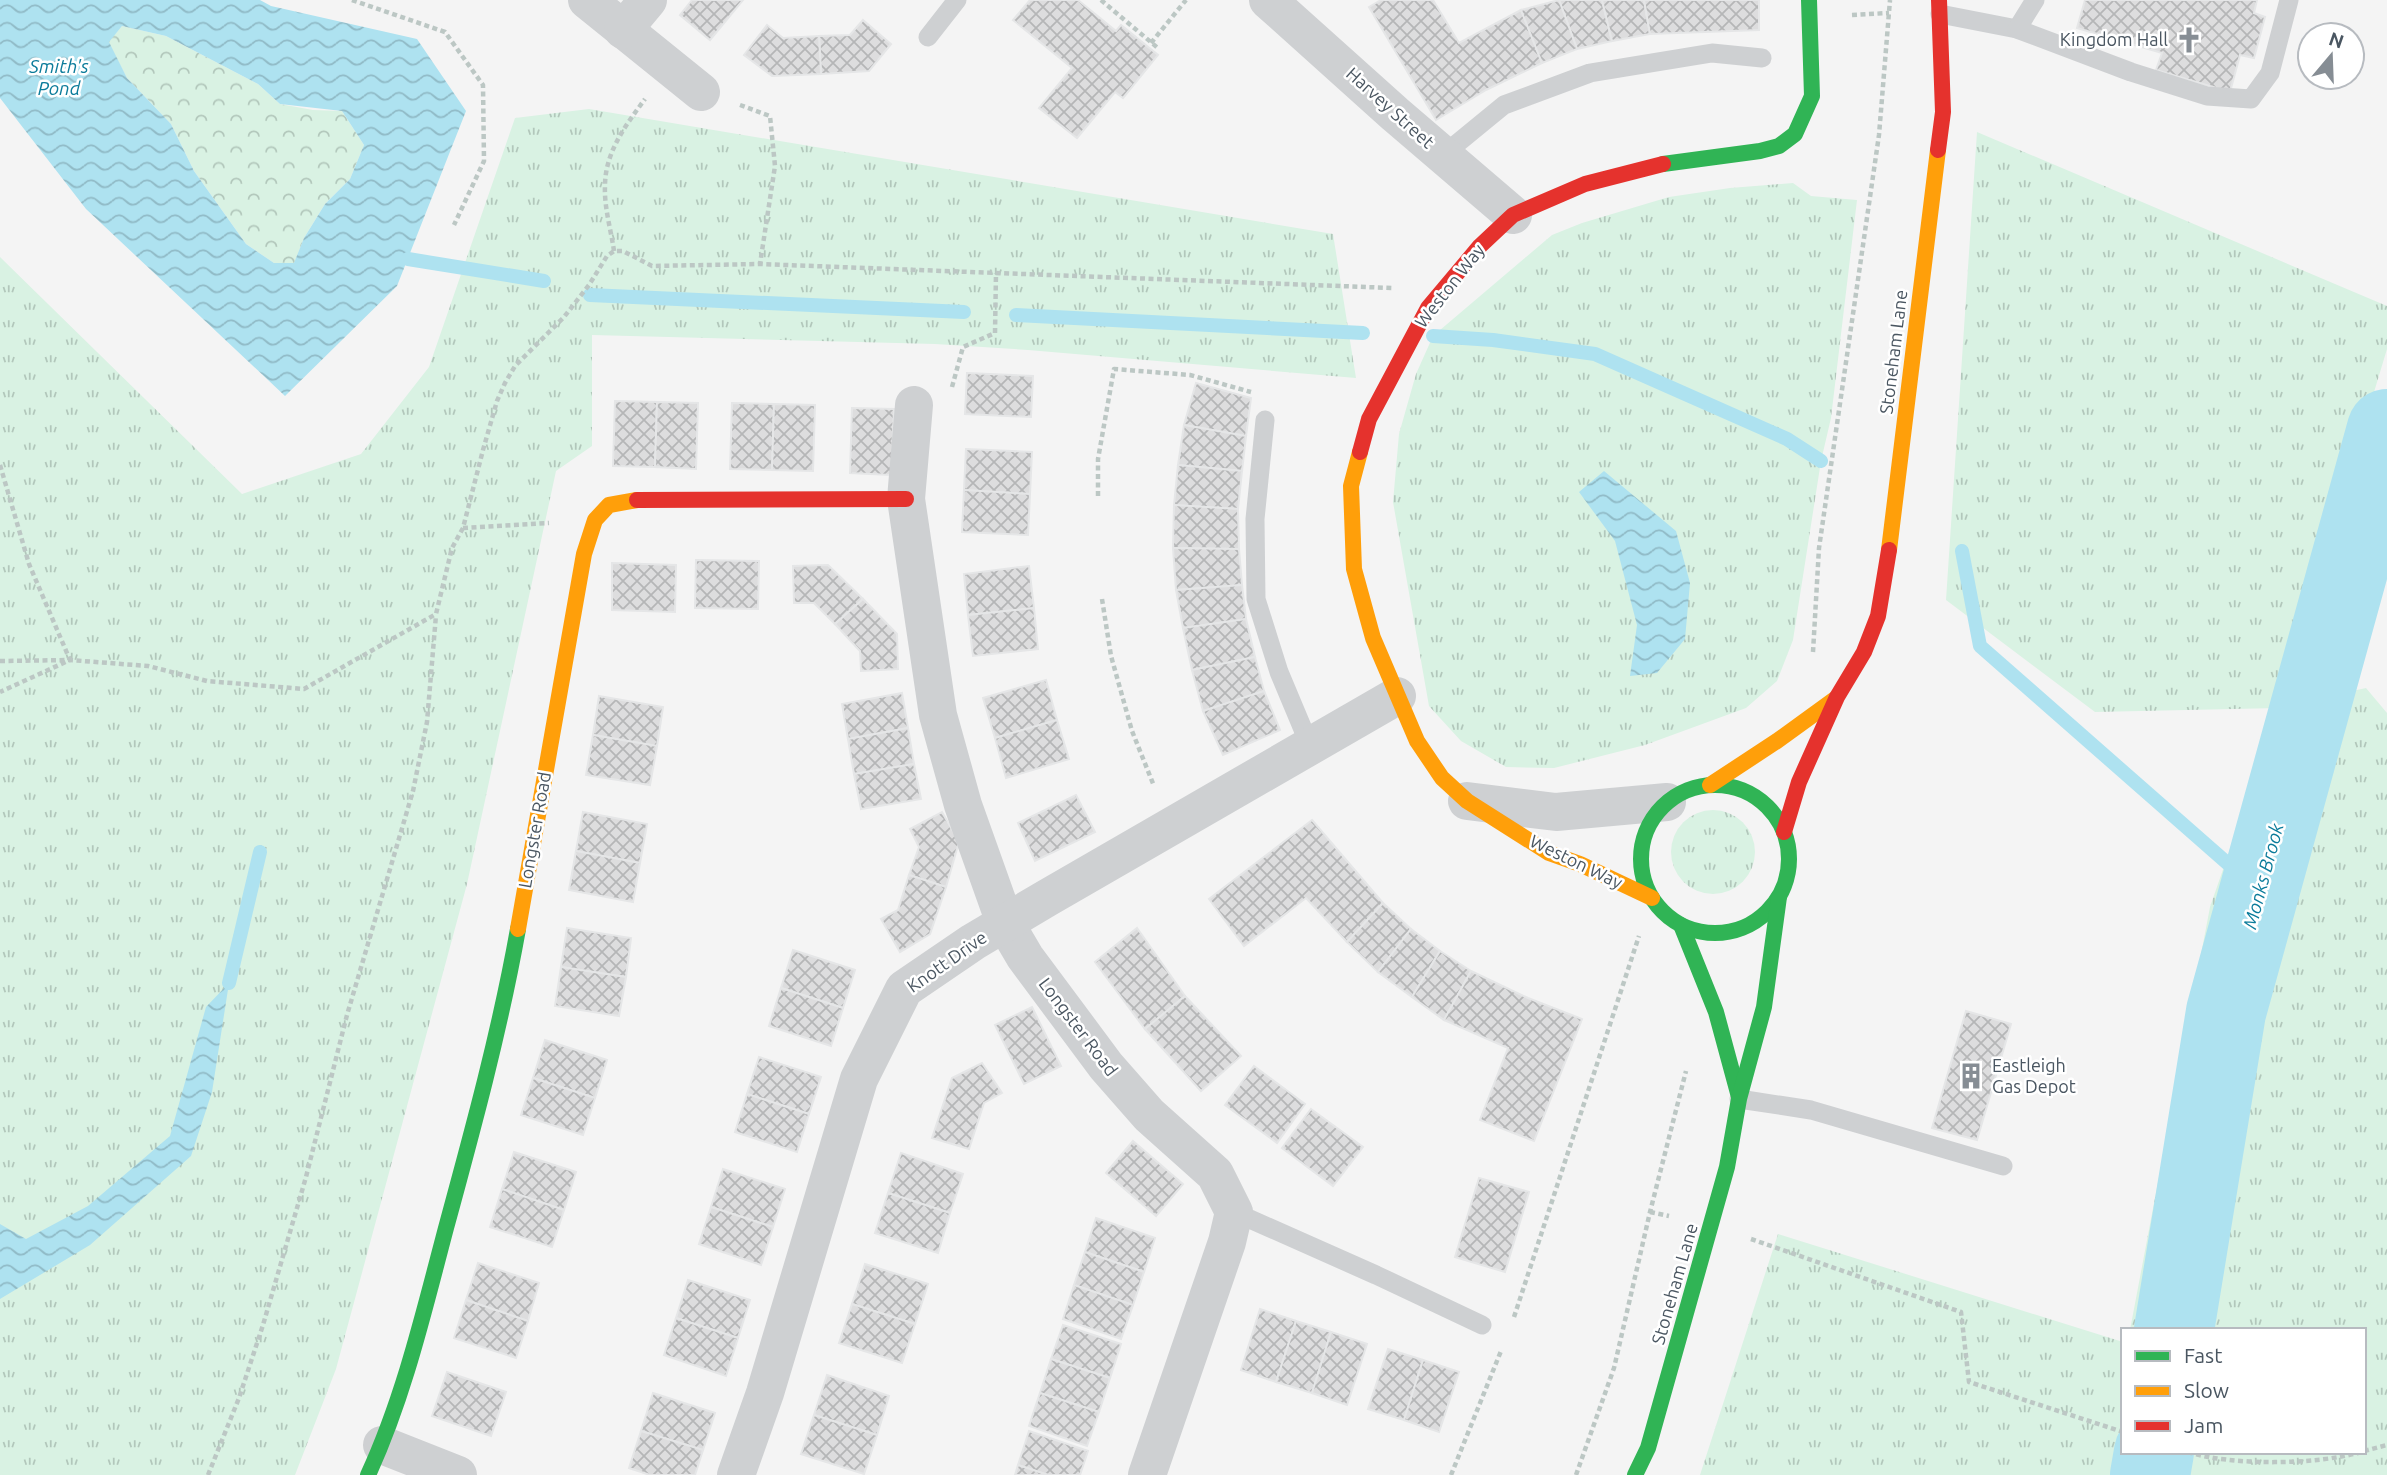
<svg xmlns="http://www.w3.org/2000/svg" width="2387" height="1475" font-family="Ubuntu,sans-serif">
<style>
.grass{fill:url(#grass-tufts)}
.forest{fill:url(#forest-crowns)}
.water{fill:url(#water-waves);fill-rule:evenodd}
.lines{fill:none;stroke-linecap:round;stroke-linejoin:round}
.stream{stroke:#aee2f0;stroke-width:14}
.river{stroke:#aee2f0;stroke-width:80}
.building{fill:url(#building-cross-hatch);stroke:#e5e6e7;stroke-width:2}
.path{stroke:#bcc7c4;stroke-width:4.5;stroke-dasharray:5 3.5;stroke-linecap:butt}
.lane{stroke:#ced0d2;stroke-width:19}
.street{stroke:#ced0d2;stroke-width:38}
.fast{stroke:#30b455;stroke-width:16}
.slow{stroke:#ff9f0a;stroke-width:16}
.jam{stroke:#e5322d;stroke-width:16}
.labels{text-anchor:middle;stroke-width:5;stroke-linejoin:round;paint-order:stroke}
.poi-label{font-size:18px;fill:#4a5661;stroke:#fff;text-anchor:end}
.street-label{font-size:18px;fill:#4a5661;stroke:#fff}
.water-label{font-size:19px;font-style:italic;fill:#0c7c9b;stroke:#fff}
</style>
<defs>
<pattern id="grass-tufts" width="24" height="20" patternUnits="userSpaceOnUse" patternTransform="scale(1.75)"><rect width="24" height="20" fill="#d9f2e3"/><path d="M3 7l-1-3M5 7V3M7 7l1-3M15 17l-1-3M17 17v-4M19 17l1-3" fill="none" stroke="#b2c7bb"/></pattern>
<pattern id="forest-crowns" width="20" height="18" patternUnits="userSpaceOnUse" patternTransform="scale(1.75)"><rect width="20" height="18" fill="#d9f2e3"/><path d="M2 6a3 3 0 1 1 6 0M12 15a3 3 0 1 1 6 0" fill="none" stroke="#b2c7bb"/></pattern>
<pattern id="water-waves" width="16" height="10" patternUnits="userSpaceOnUse" patternTransform="scale(1.75)"><rect width="16" height="10" fill="#aee2f0"/><path d="M0 5q4-4 8 0t8 0" fill="none" stroke="#90bac6"/></pattern>
<pattern id="building-cross-hatch" width="8" height="8" patternUnits="userSpaceOnUse" patternTransform="scale(1.75)"><rect width="8" height="8" fill="#ddddde"/><path d="M0 0l8 8M0 8l8-8" fill="none" stroke="#b5b6b7"/></pattern>
</defs>
<rect width="100%" height="100%" fill="#f4f4f4"/>
<g class="grass">
<path d="M589,109L1333,234L1356,378L1028,350L935,344L592,335V446L556,471L467,884L336,1369L295,1475H0V257L242,494L361,454L429,367L515,118Z"/>
<path d="M1977,132L2387,306V349L2279,707L2366,688L2387,713V1475H1700L1778,1234L2123,1342V1452H2364V1330H2130L2210,907L2279,708L2095,712L1946,600Z"/>
<path d="M1793,183L1811,196L1857,200L1831,418L1821,461L1793,640L1777,681L1746,708L1645,745L1554,768L1506,767L1461,741L1429,706L1393,502L1399,434L1416,374L1433,336L1552,235L1582,223L1669,197L1730,188Z"/>
<circle cx="1713" cy="852" r="42"/>
</g>
<path class="forest" d="M122,26L166,36L258,84L280,104L313,110L342,111L364,145L350,179L325,204L304,238L294,264L274,263L246,244L194,171L171,124L127,78L108,42Z"/>
<g class="water">
<path d="M0,0H260L271,6L417,39L466,111L397,286L285,396L86,209L0,98ZM122,26L166,36L258,84L280,104L342,111L364,145L350,179L325,204L304,238L294,263H274L246,244L194,171L171,124L127,78L109,42Z"/>
<path d="M1604,471L1676,531L1690,583L1685,639L1657,673L1630,676L1637,625L1615,541L1579,492Z"/>
<path d="M229,983L212,1092L191,1156L90,1245L0,1299V1224L26,1239L88,1206L170,1136L206,1007Z"/>
</g>
<g class="lines">
<g class="stream">
<path d="M408,259L544,281"/>
<path d="M590,295L964,312"/>
<path d="M1016,315L1363,333"/>
<path d="M1433,336L1493,340L1595,354L1787,439L1821,461"/>
<path d="M1962,551L1980,646L2259,891"/>
<path d="M229,983L260,852"/>
</g>
<g class="river">
<path d="M2174,1330L2226,1012L2387,429"/>
<path d="M2150,1475L2154,1452"/>
</g>
</g>
<g class="building">
<path d="M692,0H743L710,40L680,15Z"/>
<path d="M1030,0H1078L1116,31L1121,25L1158,55L1123,98L1115,92L1077,138L1039,108L1072,68L1013,20Z"/>
<path d="M1381,0H1433L1459,43L1521,10L1542,63L1486,90L1436,120L1369,7Z"/>
<path d="M1559,0H1602L1612,41L1577,49Z"/>
<path d="M1559,0L1577,49L1542,63L1521,10Z"/>
<path d="M1602,0H1644L1650,34L1612,41Z"/>
<path d="M1644,0H1759V30L1650,34Z"/>
<path d="M2085,0H2257L2254,13L2265,17L2254,58L2240,55L2230,92L2156,70L2162,53L2077,28Z"/>
<path d="M863,20L891,44L869,71L821,74L819,36L850,35Z"/>
<path d="M767,25L783,38L819,36L821,74L772,76L744,55Z"/>
<path d="M967,373L1033,376L1031,417L965,414Z"/>
<path d="M1196,383L1251,398L1246,436L1184,425Z"/>
<path d="M615,401L657,402L655,467L613,466Z"/>
<path d="M657,402L698,403L696,469L655,467Z"/>
<path d="M732,403L774,404L772,470L730,469Z"/>
<path d="M774,404L815,405L813,471L772,470Z"/>
<path d="M852,408L894,409L891,475L850,473Z"/>
<path d="M1184,425L1246,436L1242,471L1178,465Z"/>
<path d="M966,449L1032,452L1030,494L964,490Z"/>
<path d="M1178,465L1242,471L1238,509L1174,505Z"/>
<path d="M964,490L1030,494L1028,535L962,532Z"/>
<path d="M1174,505L1238,509L1239,549L1173,548Z"/>
<path d="M1173,548L1239,549L1242,585L1176,590Z"/>
<path d="M696,560L759,561L758,609L695,608Z"/>
<path d="M612,563L676,565L675,612L612,610Z"/>
<path d="M828,565L863,599L835,624L814,603H794L793,566Z"/>
<path d="M1029,566L1034,608L968,615L964,574Z"/>
<path d="M1242,585L1246,619L1183,628L1176,590Z"/>
<path d="M863,599L897,634L898,669L861,671L860,651L835,624Z"/>
<path d="M1034,608L1038,649L973,656L968,615Z"/>
<path d="M1246,619L1255,657L1192,670L1183,628Z"/>
<path d="M1255,657L1264,691L1203,711L1192,670Z"/>
<path d="M1046,680L1057,720L995,738L983,698Z"/>
<path d="M1264,691L1280,730L1223,755L1203,711Z"/>
<path d="M902,693L908,728L848,739L842,704Z"/>
<path d="M599,696L663,707L657,746L593,735Z"/>
<path d="M1057,720L1069,759L1006,778L995,738Z"/>
<path d="M908,728L914,764L854,774L848,739Z"/>
<path d="M593,735L657,746L650,785L586,775Z"/>
<path d="M914,764L921,799L861,809L854,774Z"/>
<path d="M1076,795L1095,832L1035,861L1018,823Z"/>
<path d="M583,812L647,824L640,863L576,851Z"/>
<path d="M942,812L959,842L946,887L909,875L919,847L910,829Z"/>
<path d="M1312,820L1383,903L1347,942L1306,898L1244,946L1209,899Z"/>
<path d="M576,851L640,863L633,902L569,890Z"/>
<path d="M909,875L946,887L930,934L900,952L881,919L898,910Z"/>
<path d="M1383,903L1411,929L1378,972L1347,942Z"/>
<path d="M567,928L631,938L626,977L561,967Z"/>
<path d="M1137,928L1185,996L1145,1029L1095,962Z"/>
<path d="M1411,929L1440,951L1412,997L1378,972Z"/>
<path d="M793,950L855,970L843,1008L781,988Z"/>
<path d="M1440,951L1471,971L1444,1020L1412,997Z"/>
<path d="M561,967L626,977L619,1016L555,1006Z"/>
<path d="M1471,971L1528,998L1582,1019L1534,1141L1480,1120L1508,1048L1444,1020Z"/>
<path d="M781,988L843,1008L831,1046L769,1026Z"/>
<path d="M1185,996L1241,1056L1201,1091L1145,1029Z"/>
<path d="M1032,1007L1061,1066L1024,1084L995,1025Z"/>
<path d="M1966,1011L2011,1024L1977,1140L1932,1128Z"/>
<path d="M545,1040L607,1060L595,1098L533,1078Z"/>
<path d="M759,1057L821,1077L809,1114L747,1094Z"/>
<path d="M982,1063L1002,1093L984,1103L969,1149L932,1138L952,1078Z"/>
<path d="M1254,1066L1305,1104L1277,1143L1225,1105Z"/>
<path d="M533,1078L595,1098L583,1135L521,1115Z"/>
<path d="M747,1094L809,1114L797,1152L735,1132Z"/>
<path d="M1311,1109L1363,1147L1333,1186L1282,1148Z"/>
<path d="M1133,1141L1183,1184L1156,1216L1106,1173Z"/>
<path d="M514,1152L576,1172L564,1210L502,1189Z"/>
<path d="M901,1153L963,1174L950,1213L888,1193Z"/>
<path d="M723,1169L785,1189L773,1227L711,1207Z"/>
<path d="M1479,1178L1529,1192L1505,1272L1455,1257Z"/>
<path d="M502,1189L564,1210L552,1247L490,1227Z"/>
<path d="M888,1193L950,1213L938,1253L875,1233Z"/>
<path d="M711,1207L773,1227L761,1265L699,1244Z"/>
<path d="M1096,1218L1155,1238L1144,1272L1085,1252Z"/>
<path d="M1085,1252L1144,1272L1133,1305L1074,1285Z"/>
<path d="M478,1263L539,1283L528,1321L466,1300Z"/>
<path d="M865,1264L928,1284L915,1324L852,1304Z"/>
<path d="M688,1280L750,1300L738,1338L676,1318Z"/>
<path d="M1074,1285L1133,1305L1121,1339L1063,1319Z"/>
<path d="M466,1300L528,1321L516,1358L454,1338Z"/>
<path d="M852,1304L915,1324L902,1363L839,1343Z"/>
<path d="M1260,1309L1296,1321L1276,1382L1241,1370Z"/>
<path d="M676,1318L738,1338L726,1376L664,1355Z"/>
<path d="M1296,1321L1331,1332L1312,1393L1276,1382Z"/>
<path d="M1063,1325L1121,1344L1110,1378L1051,1359Z"/>
<path d="M1331,1332L1367,1344L1347,1405L1312,1393Z"/>
<path d="M1388,1349L1423,1360L1404,1420L1368,1409Z"/>
<path d="M1051,1359L1110,1378L1099,1412L1040,1393Z"/>
<path d="M1423,1360L1459,1372L1439,1432L1404,1420Z"/>
<path d="M447,1372L506,1392L491,1436L432,1416Z"/>
<path d="M827,1375L889,1396L877,1435L814,1415Z"/>
<path d="M653,1393L715,1413L703,1450L641,1431Z"/>
<path d="M1040,1393L1099,1412L1087,1446L1029,1426Z"/>
<path d="M814,1415L877,1435L864,1474L801,1454Z"/>
<path d="M641,1431L703,1450L695,1475H650L629,1468Z"/>
<path d="M1029,1431L1088,1451L1080,1475H1048L1018,1465Z"/>
<path d="M1018,1465L1048,1475H1015Z"/>
</g>
<g class="lines">
<g class="path">
<path d="M352,0L445,32L483,85L484,161L454,225"/>
<path d="M1101,0L1159,49"/>
<path d="M1852,15L1889,13"/>
<path d="M1151,43L1186,0"/>
<path d="M740,105L770,116L775,166L760,264"/>
<path d="M614,251C611,230 604,207 605,186C605,152 626,125 645,99"/>
<path d="M952,387L963,347L995,333L996,273"/>
<path d="M0,465L29,564L70,660L0,692"/>
<path d="M1098,496V459L1114,369L1190,375L1251,392"/>
<path d="M463,528L549,523"/>
<path d="M1102,599L1111,656L1132,731L1154,786"/>
<path d="M1813,652L1819,548L1879,135L1890,0"/>
<path d="M0,661L70,660L148,666L207,681L304,689L436,614L452,548L463,528L483,450L497,401L505,383L515,366L564,317L589,285L607,256L614,251H623L652,266L760,264L1392,288"/>
<path d="M1650,1212L1669,1216"/>
<path d="M1751,1239L1961,1312L1969,1382L2123,1432"/>
<path d="M1514,1317L1639,936"/>
<path d="M2364,1451L2387,1445"/>
<path d="M2188,1452C2232,1466 2317,1465 2361,1452"/>
<path d="M208,1475L239,1398L263,1325L306,1177L347,1015L413,791L427,722L436,615"/>
<path d="M1451,1475L1501,1351"/>
<path d="M1576,1475L1614,1368L1650,1212L1686,1071"/>
</g>
<g class="lane">
<path d="M1940,14L2017,29L2131,72L2207,96L2251,99L2270,73L2289,0"/>
<path d="M2017,29L2035,0"/>
<path d="M928,37L957,0"/>
<path d="M1443,155L1504,105L1590,73L1712,53L1762,58"/>
<path d="M1265,420L1255,519L1256,599L1279,672L1310,746"/>
<path d="M1739,1099L1811,1110L2003,1166"/>
<path d="M1234,1212L1376,1275L1482,1325"/>
</g>
<g class="street">
<path d="M587,0L701,92"/>
<path d="M1268,0L1395,114L1513,215"/>
<path d="M623,30L648,0"/>
<path d="M914,405L906,499L938,715L963,805L1005,923L1025,957L1106,1066L1149,1115L1215,1174L1234,1212L1227,1242L1147,1475"/>
<path d="M1467,801L1556,812L1667,802"/>
<path d="M382,1445L458,1475"/>
<path d="M736,1475L765,1393L859,1079L904,989L973,942L1047,898L1397,696"/>
</g>
<g class="fast">
<path d="M1663,164L1760,151L1779,146L1795,134L1812,96L1809,0"/>
<circle cx="1715" cy="859" r="74"/>
<path d="M1681,925L1716,1012L1739,1097"/>
<path d="M368,1475C404,1397 424,1311 446,1228C473,1129 500,1030 518,929"/>
<path d="M1635,1475L1648,1448L1727,1167L1739,1099L1764,1007L1779,897"/>
</g>
<g class="slow">
<path d="M1360,452L1351,486L1354,569L1373,638L1417,741L1442,778L1467,801L1549,853L1580,864L1652,898"/>
<path d="M1889,550L1938,150"/>
<path d="M1710,785L1777,741L1835,699"/>
<path d="M518,929L584,554L595,520L609,505L637,500"/>
</g>
<g class="jam">
<path d="M1938,150L1943,112L1939,0"/>
<path d="M1360,452L1369,419L1428,308L1480,246L1513,215L1585,184L1663,164"/>
<path d="M637,500L906,499"/>
<path d="M1784,832L1799,782L1837,697L1864,652L1878,616L1889,550"/>
</g>
</g>
<defs>
<g id="church-bare" transform="scale(2.1)"><path d="M-1.2-6h2.4v3.5h3.3v2.4h-3.3V6h-2.4V-.1h-3.3v-2.4h3.3Z" fill="#868d94" stroke="#fff" stroke-width="2.5" paint-order="stroke"/></g>
<g id="building-bare" transform="scale(2.1)"><path d="M-4-6H4V6H1V3H-1V6H-4ZM-2.5-4.3h1.7v1.8h-1.7ZM.8-4.3h1.7v1.8H.8ZM-2.5-1h1.7V.8h-1.7ZM.8-1h1.7V.8H.8Z" fill="#868d94" stroke="#fff" stroke-width="2.5" paint-order="stroke"/></g>
</defs>
<g fill-rule="evenodd">
<use href="#church-bare" x="2189" y="40"/>
<use href="#building-bare" x="1971" y="1076"/>
</g>
<g class="labels">
<g class="poi-label">
<text x="2168" y="46">Kingdom Hall</text>
<text x="1992" y="1072" text-anchor="start">Eastleigh<tspan x="1992" dy="21">Gas Depot</tspan></text>
</g>
<g class="street-label">
<text transform="translate(1390 108) rotate(42)" y="6">Harvey Street</text>
<text transform="translate(1450 286) rotate(-52)" y="6">Weston Way</text>
<text transform="translate(1894 352) rotate(-83)" y="6">Stoneham Lane</text>
<text transform="translate(535 830) rotate(-80)" y="6">Longster Road</text>
<text transform="translate(1576 862) rotate(26)" y="6">Weston Way</text>
<text transform="translate(947 962) rotate(-35)" y="6">Knott Drive</text>
<text transform="translate(1078 1027) rotate(53)" y="6">Longster Road</text>
<text transform="translate(1675 1284) rotate(-74)" y="6">Stoneham Lane</text>
</g>
<g class="water-label">
<text x="59" y="73">Smith's<tspan x="59" dy="22">Pond</tspan></text>
<text transform="translate(2263 876) rotate(-75)" y="7">Monks Brook</text>
</g>
</g>
<rect x="2121" y="1328" width="245" height="126" fill="#ffffff" stroke="#b7bbc0" stroke-width="2"/>
<rect x="2135" y="1351" width="35" height="10" fill="#30b455" stroke="#b7bbc0" stroke-width="2"/>
<text x="2184" y="1363" font-size="21" fill="#4a5661">Fast</text>
<rect x="2135" y="1386" width="35" height="10" fill="#ff9f0a" stroke="#b7bbc0" stroke-width="2"/>
<text x="2184" y="1398" font-size="21" fill="#4a5661">Slow</text>
<rect x="2135" y="1421" width="35" height="10" fill="#e5322d" stroke="#b7bbc0" stroke-width="2"/>
<text x="2184" y="1433" font-size="21" fill="#4a5661">Jam</text>
<g transform="translate(2331 56) rotate(19)"><circle r="33" fill="#ffffff" stroke="#b7bbc0" stroke-width="2"/>
<path d="M0-5L12 26L0 18L-12 26Z" fill="#868d94"/>
<text y="-10" font-size="19" font-weight="bold" text-anchor="middle" fill="#4a5661">N</text>
</g>
</svg>
